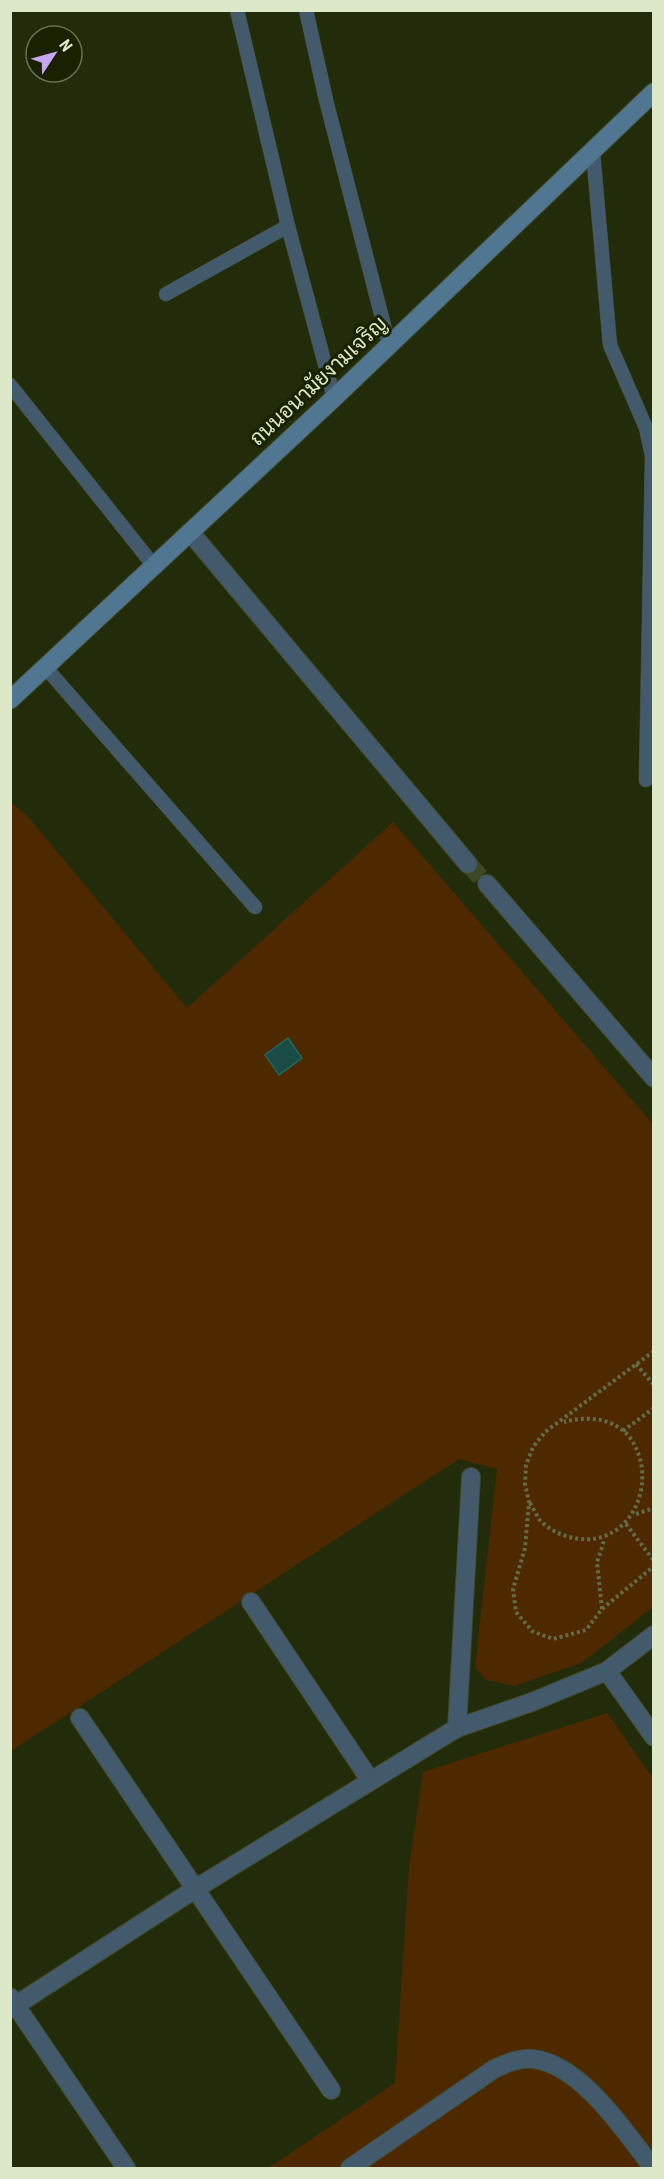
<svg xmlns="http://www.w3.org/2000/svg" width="664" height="2179" font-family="'Roboto Condensed',Sarabun,sans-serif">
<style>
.green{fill:#4e2900}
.building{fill:#1a4c45;stroke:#20695f;stroke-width:1.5}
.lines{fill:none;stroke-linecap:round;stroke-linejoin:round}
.street-tunnel{stroke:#3e4726;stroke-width:18;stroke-dasharray:18 9;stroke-linecap:butt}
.lane-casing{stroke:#404928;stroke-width:15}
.street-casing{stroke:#404928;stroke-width:20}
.secondary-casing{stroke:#404928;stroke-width:20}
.path{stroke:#616b4a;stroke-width:4;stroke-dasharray:3 3;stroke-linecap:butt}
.lane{stroke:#435a6c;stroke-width:14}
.street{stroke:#435a6c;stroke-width:18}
.secondary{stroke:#517692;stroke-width:18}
.labels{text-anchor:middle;stroke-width:6;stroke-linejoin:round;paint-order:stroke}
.street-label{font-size:21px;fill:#dde8c8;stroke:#192101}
</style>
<rect width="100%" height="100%" fill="#222b0a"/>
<g class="green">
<path d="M10,801L29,818L187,1008L393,822L653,1124V1607L583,1662L515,1686L486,1680L475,1667L497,1469L459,1459L11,1751Z"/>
<path d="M607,1713L653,1778V2168H268L395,2083L409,1867L423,1772Z"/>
</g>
<path class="building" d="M288,1038L302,1058L279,1075L265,1055Z"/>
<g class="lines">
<path class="street-tunnel" d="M468,864L487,884"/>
<g class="lane-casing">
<g id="lane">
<path d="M237,10L288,226L334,398"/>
<path d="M306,10L326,100L389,345"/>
<path d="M593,152L610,345L646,428L652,456L646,780"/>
<path d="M166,294L288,226"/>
<path d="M10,385L154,566"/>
<path d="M46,668L255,907"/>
</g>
</g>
<g class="street-casing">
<g id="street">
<path d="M190,532L468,864"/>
<path d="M487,884L654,1078"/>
<path d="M251,1602L370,1780"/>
<path d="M607,1671L654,1737"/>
<path d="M80,1718L331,2090"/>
<path d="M457,1728L471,1477"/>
<path d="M10,1997L126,2168"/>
<path d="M10,2009L195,1889L457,1728L532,1702L607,1671L654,1635"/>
<path d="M350,2168L494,2069C506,2063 520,2058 533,2059C581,2064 626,2133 653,2168"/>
</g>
</g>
<g class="secondary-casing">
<path id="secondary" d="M10,700L334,398L654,92"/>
</g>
<g class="path">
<path d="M654,1351L545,1432L533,1447L526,1465L525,1484L529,1502L525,1548L513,1589L516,1612L532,1631L553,1639L586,1630L602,1609L654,1566"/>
<path d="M636,1364L654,1385"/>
<path d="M623,1431L654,1408"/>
<path d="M530,1503C533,1508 536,1514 539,1519C546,1527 556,1533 566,1536C628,1556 664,1481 628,1435C610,1417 587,1416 564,1422"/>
<path d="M636,1514L654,1508"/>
<path d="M626,1524L654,1561"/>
<path d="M602,1609L597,1562L604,1541"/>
</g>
<use href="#lane" class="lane"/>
<use href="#street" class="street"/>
<use href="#secondary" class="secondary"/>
</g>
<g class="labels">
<g class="street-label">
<text transform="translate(318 381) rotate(-43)" y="7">ถนนอนามัยงามเจริญ</text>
</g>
</g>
<rect width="664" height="2179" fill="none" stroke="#dde8c8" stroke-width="24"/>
<g transform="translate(54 54) rotate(54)"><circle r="28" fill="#192101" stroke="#677151" stroke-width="1.5"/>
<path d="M0-4.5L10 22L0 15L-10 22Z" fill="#c5a7f1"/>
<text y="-9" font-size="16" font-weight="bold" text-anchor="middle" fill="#dde8c8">N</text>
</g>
</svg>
